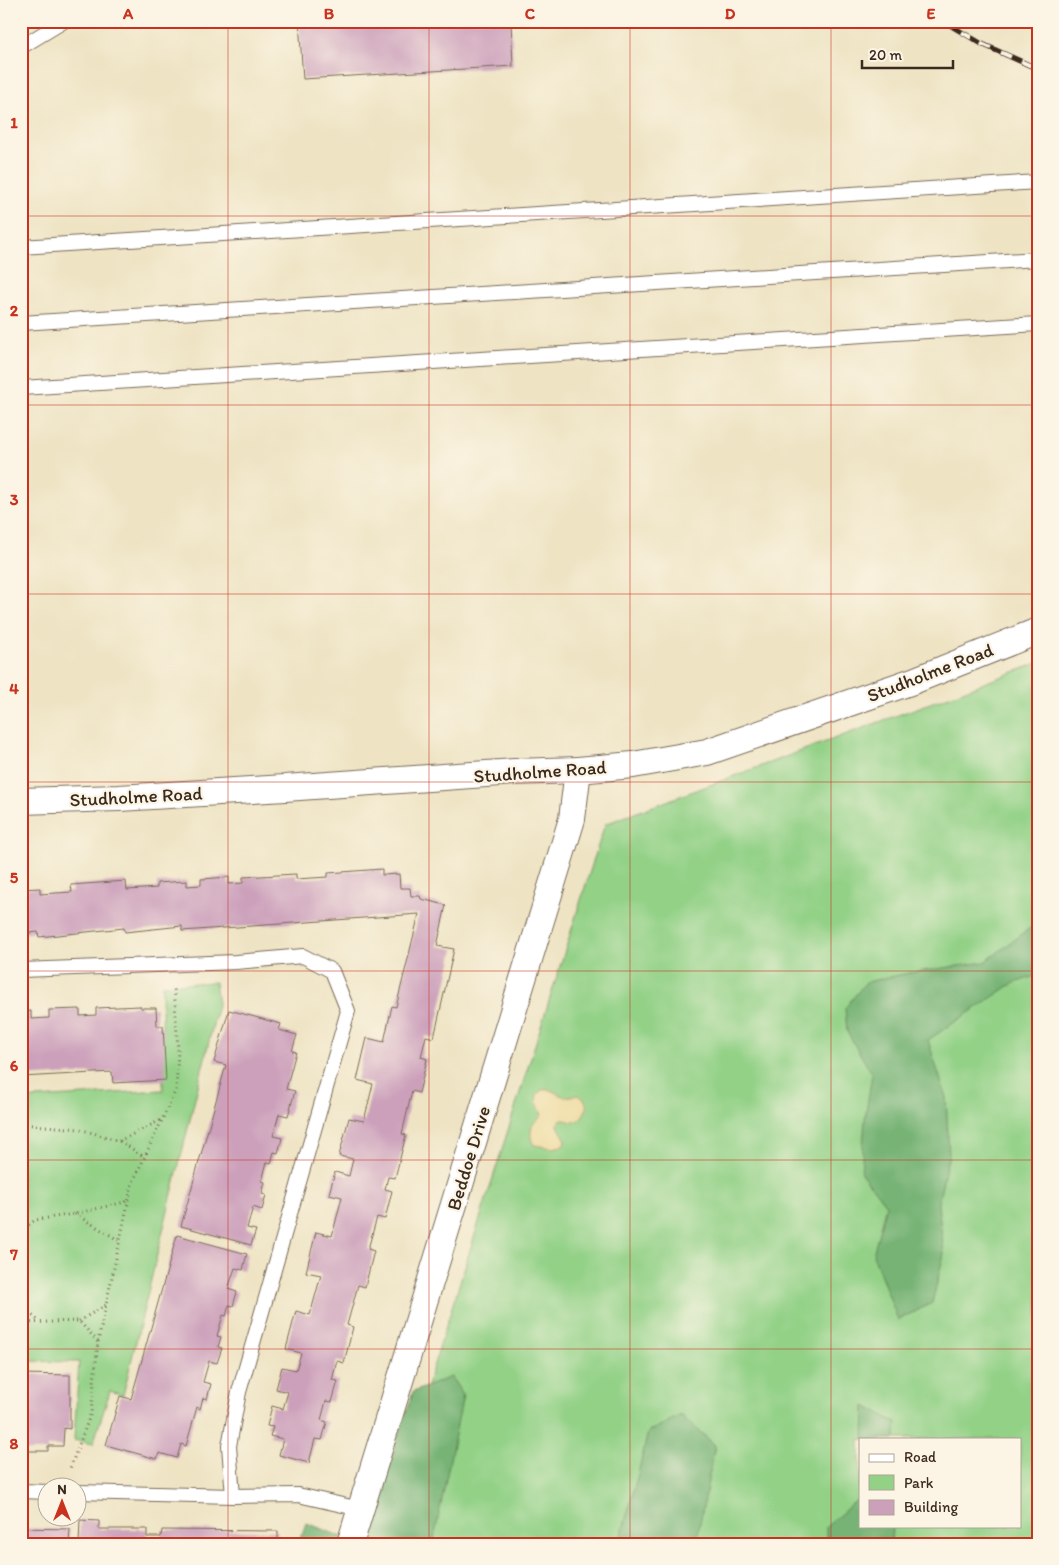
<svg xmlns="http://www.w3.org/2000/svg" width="1059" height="1565" font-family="Itim,sans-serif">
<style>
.green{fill:#93d187;stroke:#677e52;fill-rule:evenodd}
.forest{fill:#76b374;stroke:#586e49}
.sand{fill:#eeda9e;stroke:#94825e}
.building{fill:#cca0bb}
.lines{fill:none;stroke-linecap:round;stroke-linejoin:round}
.lane-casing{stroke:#7a6b58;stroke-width:16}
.street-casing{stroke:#7a6b58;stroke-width:28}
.path{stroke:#7a6b58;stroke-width:3;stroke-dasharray:1 4;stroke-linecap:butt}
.lane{stroke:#fff;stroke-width:14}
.street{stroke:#fff;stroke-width:26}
.rail-casing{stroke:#3b2a1e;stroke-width:5.5}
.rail{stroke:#fcf5e5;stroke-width:4;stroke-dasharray:11;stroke-linecap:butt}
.grid{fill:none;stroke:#c8321e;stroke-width:1;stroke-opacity:0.55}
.labels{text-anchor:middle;stroke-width:4.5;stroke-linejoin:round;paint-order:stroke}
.street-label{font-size:19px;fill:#3b2a1e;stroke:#fcf5e5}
.neatline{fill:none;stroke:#c8321e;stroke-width:2}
.grid-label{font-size:16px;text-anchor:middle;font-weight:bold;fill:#c8321e}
</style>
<rect width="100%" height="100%" fill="#fcf5e5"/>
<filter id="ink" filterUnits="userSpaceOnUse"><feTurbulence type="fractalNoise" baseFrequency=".02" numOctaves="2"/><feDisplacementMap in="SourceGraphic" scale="10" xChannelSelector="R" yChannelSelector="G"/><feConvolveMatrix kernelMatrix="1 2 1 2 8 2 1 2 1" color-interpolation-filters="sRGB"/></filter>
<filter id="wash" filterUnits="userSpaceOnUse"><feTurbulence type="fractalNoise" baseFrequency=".0096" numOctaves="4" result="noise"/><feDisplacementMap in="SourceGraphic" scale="20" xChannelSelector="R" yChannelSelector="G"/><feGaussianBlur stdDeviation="1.12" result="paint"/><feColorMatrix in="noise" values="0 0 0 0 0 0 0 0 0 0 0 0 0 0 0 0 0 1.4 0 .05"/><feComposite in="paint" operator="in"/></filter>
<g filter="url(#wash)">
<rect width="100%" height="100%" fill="#eee3c3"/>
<g class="green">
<path d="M1038,663V1544H377L605,824ZM860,1439H1020V1526H860Z"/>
<path d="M215,982L218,1004L123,1395L110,1391L93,1444L74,1440L79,1362L21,1361V1099L163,1090L162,985Z"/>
</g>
<g class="forest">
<path d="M1038,922V975L1012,984L928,1040L946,1097L949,1154L938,1204L944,1254L932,1303L898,1320L873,1255L886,1205L861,1173L865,1119L872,1074L847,1032L845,1008L866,982L909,973L985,962Z"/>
<path d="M451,1377L463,1395L433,1544H363L413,1392Z"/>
<path d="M865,1406L897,1423L896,1439H864Z"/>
<path d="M681,1415L715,1445L696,1544H619L637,1478L648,1432Z"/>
<path d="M860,1483V1526H892L891,1544H826V1527L859,1498Z"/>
<path d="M307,1523L360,1544H297Z"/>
</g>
<path class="sand" d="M548,1089L565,1097L578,1095L585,1100L587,1108C581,1119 578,1126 564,1119L559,1121L558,1126L566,1140L562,1146L552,1148L534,1145C530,1139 530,1130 533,1124L539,1119L542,1115L536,1101L537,1094L542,1090Z"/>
<g id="blocks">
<g class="building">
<path d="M299,21H511L513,66L303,79Z"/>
<path d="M382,869V875L399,874L400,888H410L411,896H420L421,899L446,905L437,946L454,949L434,1038L426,1036L421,1057L427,1059L419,1093L412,1091L402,1134L406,1135L395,1178L388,1177L385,1189L392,1191L385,1219L377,1217L368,1249L374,1251L365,1287L358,1285L347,1325L353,1327L344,1363L337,1361L332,1380L338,1381L332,1402L326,1401L321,1420L327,1422L322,1440L315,1439L309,1463L279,1455L283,1439L270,1436L273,1427L267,1426L272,1406L283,1409L288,1392L276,1389L282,1367L296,1370L301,1353L286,1349L296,1311L310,1315L321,1275L306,1272L316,1232L332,1236L342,1197L329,1194L335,1172L349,1176L353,1159L339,1156L349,1118L364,1121L373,1084L357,1080L367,1038L384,1042L392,1006L396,1007L419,914L182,931V926L125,932L124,928L39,937L38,932L21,934V889L40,888V894L72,892L71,885L126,881L127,890L157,888V883L187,881V886L201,885V879L229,877V884L243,883V877L296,874V879L328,877V873Z"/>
<path d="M140,1006L141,1008H156L157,1026H163L166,1080L113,1083L112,1072L21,1077V1012L31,1011V1019L49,1018V1010L80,1009V1016L96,1015V1008Z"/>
<path d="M229,1010L281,1024L279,1030L297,1035L292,1051L296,1052L286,1089L295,1091L288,1116L279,1114L273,1136L282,1138L278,1153L274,1152L271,1163L267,1162L262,1181L265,1182L262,1194L266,1195L262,1210L253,1207L247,1228L256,1230L251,1245L181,1226L226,1065L214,1062Z"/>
<path d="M177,1235L247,1254L243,1270L235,1268L228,1289L237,1292L233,1306L229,1305L226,1316L223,1315L217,1336L221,1337L218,1347L222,1348L217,1363L209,1361L203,1382L211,1384L207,1399L203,1398L200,1409L197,1407L186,1446L181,1444L177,1458L159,1453L157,1459L106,1445L120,1396L131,1399Z"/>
<path d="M21,1374L70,1375V1429L64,1428L63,1446H48V1451H21Z"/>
<path d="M80,1520L99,1521V1529H147V1537H161L162,1530L278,1531V1544H79Z"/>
<path d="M21,1528L70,1529L69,1544H21Z"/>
</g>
</g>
</g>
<g filter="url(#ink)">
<use href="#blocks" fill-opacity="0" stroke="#7a6b58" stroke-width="1"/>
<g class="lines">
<g class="lane-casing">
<g id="lane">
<path d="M21,47L64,21"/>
<path d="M21,247L1038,182"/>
<path d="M21,323L1038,259"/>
<path d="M21,388L1038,324"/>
<path d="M21,970L236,962L303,956L332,971L348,1011L239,1392L229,1446L233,1496"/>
<path d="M21,1491L48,1492"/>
<path d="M78,1492L233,1496L298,1495L360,1509"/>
</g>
</g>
<g class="street-casing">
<g id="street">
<path d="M21,801L119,798L285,788L515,772L578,770L633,765L707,752L913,681L1038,631"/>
<path d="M350,1544L572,819L578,770"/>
</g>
</g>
<g class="path">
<path d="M21,1124L80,1129L119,1141L161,1120"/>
<path d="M120,1141L144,1157"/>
<path d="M75,1214L120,1241"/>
<path d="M21,1231L35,1220L74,1214L129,1201"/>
<path d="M21,1306L40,1322"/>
<path d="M79,1321L106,1305"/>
<path d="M21,1323L79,1321L98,1342L91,1413L69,1471"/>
<path d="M98,1342L132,1184L176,1090L178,1050L174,986"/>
</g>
<use href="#lane" class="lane"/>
<use href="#street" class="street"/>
<g class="rail-casing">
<path id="rail" d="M943,21L982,44L1038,69"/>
</g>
<use href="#rail" class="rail"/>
</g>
</g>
<path class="grid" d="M228,21V1544M429,21V1544M630,21V1544M831,21V1544M21,216H1038M21,405H1038M21,594H1038M21,782H1038M21,971H1038M21,1160H1038M21,1349H1038"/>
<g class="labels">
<g class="street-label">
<text transform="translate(930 672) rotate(-21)" y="7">Studholme Road</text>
<text transform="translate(540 771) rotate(-4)" y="7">Studholme Road</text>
<text transform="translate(136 796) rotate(-3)" y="7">Studholme Road</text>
<text transform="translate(468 1158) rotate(-73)" y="7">Beddoe Drive</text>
</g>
</g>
<rect width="1059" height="1565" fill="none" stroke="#fcf5e5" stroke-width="55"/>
<rect x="859" y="1438" width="162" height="90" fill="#fcf5e5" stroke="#afa495"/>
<rect x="869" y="1454" width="25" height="8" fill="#ffffff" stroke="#afa495"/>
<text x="904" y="1462" font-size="15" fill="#3b2a1e">Road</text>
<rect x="869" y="1475" width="25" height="15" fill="#93d187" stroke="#afa495"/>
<text x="904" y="1488" font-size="15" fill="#3b2a1e">Park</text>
<rect x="869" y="1500" width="25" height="15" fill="#cca0bb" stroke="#afa495"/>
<text x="904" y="1512" font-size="15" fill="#3b2a1e">Building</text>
<g transform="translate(62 1502)"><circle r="24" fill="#fcf5e5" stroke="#afa495"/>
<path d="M0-4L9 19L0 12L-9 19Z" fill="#c8321e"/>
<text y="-8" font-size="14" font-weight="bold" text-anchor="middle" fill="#3b2a1e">N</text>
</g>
<path d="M862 60v8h91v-8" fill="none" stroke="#3b2a1e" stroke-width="2.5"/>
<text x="869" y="60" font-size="15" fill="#3b2a1e" stroke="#fcf5e5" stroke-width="4" paint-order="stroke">20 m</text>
<rect x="28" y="28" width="1004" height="1510" class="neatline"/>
<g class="grid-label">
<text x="128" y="19">A</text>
<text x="329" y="19">B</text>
<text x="530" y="19">C</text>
<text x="730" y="19">D</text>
<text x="931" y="19">E</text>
<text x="14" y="128">1</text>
<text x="14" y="316">2</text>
<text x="14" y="505">3</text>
<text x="14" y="694">4</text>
<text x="14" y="883">5</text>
<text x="14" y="1071">6</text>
<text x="14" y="1260">7</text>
<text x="14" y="1449">8</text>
</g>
</svg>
